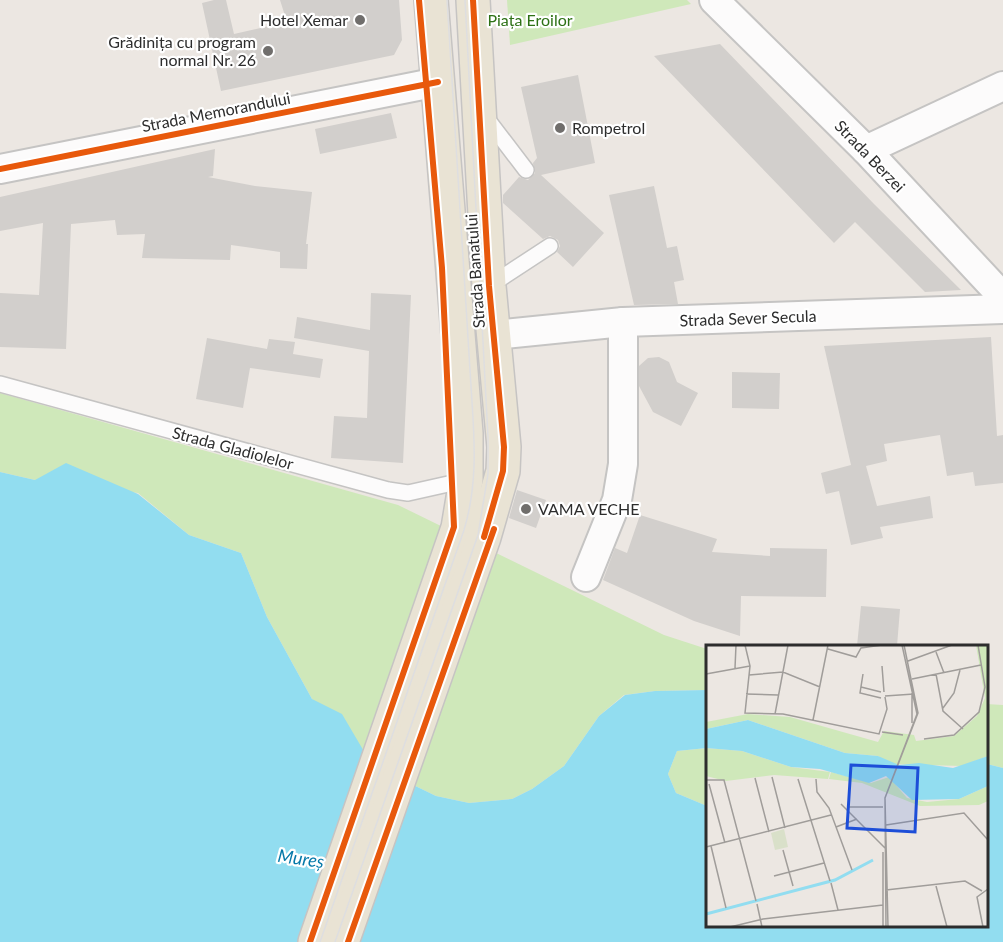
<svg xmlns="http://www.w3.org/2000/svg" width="1003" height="942" font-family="Lato,sans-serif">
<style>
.green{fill:#cfe8ba}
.water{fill:#92ddf0}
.building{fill:#d2cfcc}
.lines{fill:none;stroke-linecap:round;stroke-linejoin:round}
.service-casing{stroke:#c5c4c3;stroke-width:18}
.minor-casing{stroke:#c5c4c3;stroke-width:32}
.primary-casing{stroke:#c6c4c3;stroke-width:36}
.service{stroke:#fcfbfb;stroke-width:15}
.minor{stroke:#fcfbfb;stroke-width:28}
.primary{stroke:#e9e3d4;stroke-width:33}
.tram{stroke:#dedee0;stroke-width:1.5}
.cycleway-casing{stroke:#fff;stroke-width:10}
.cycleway{stroke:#e8590c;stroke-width:6}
.poi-dot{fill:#706e6c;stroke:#fff;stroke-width:2}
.labels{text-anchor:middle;stroke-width:4.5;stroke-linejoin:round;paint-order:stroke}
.poi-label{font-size:16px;fill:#2d2d2d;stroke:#fff;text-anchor:end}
.park-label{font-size:16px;fill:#2e7116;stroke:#fff}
.street-label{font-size:16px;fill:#2d2d2d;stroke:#fff}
.water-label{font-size:18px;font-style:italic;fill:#0579a9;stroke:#fff}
.inset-river{fill:none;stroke:#92ddf0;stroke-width:3}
.inset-road{fill:none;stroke:#a09d9a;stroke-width:1.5}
.view{fill:#1d4ed8;fill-opacity:0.15;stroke:#1d4ed8;stroke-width:3}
.inset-edge{fill:none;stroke:#2d2d2d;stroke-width:3}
</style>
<rect width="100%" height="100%" fill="#ece7e2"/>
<g class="green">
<path d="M507,0H687L691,4L510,45Z"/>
<path d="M0,393L398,505L664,635L707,649V690L655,691L624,695L599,716L564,766L532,789L512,799L469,803L436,796L372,765L312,699L267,617L241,553L189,535L138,493L35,480L0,472Z"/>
<path d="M986,704L1003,705V768L987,764Z"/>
<path d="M707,748V806L676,793L668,774L677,751Z"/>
</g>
<path class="water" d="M66,463L138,494L189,535L241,553L267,617L312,699L342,714L372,765L436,796L469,803L512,799L532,789L564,766L599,716L625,695L655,691L707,690V748L677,751L668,774L676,793L707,806L708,926H986L987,764L1003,768V942H0V472L35,480Z"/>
<g class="building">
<path d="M214,0H226L234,34L287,22L280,0H399L402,40L394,55L221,91L202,3Z"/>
<path d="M720,44L874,204L961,290L925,292L855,222L834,243L654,56Z"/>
<path d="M578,75L595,163L541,175L604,233L573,267L557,252L560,246L558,240L550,236L543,239L503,203V195L519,177L528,180L535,173L533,163L537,158L521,87Z"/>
<path d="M391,113L397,138L320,154L315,129Z"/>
<path d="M215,149L213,176L208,177L255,186L312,192L306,244H308L307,269L280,268V252L231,245L230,260L142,258L145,234L117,235L115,220L71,224L66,349L0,347V293L39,295L43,223L0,231V197Z"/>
<path d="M654,186L667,248L677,246L684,280L674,282L678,304L634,305L609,195Z"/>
<path d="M371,293L411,295L403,463L331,458L334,416L367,418L369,351L294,338L297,317L370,330Z"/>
<path d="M991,337L997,436L1003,435V483L975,486L973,472L947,476L940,435L884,444L887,461L866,466L877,506L930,496L933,518L880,527L883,538L851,545L839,491L826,494L821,473L851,465L824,346Z"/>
<path d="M207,338L267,349L269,339L295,342L293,354L323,359L320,378L250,368L243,408L196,399Z"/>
<path d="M659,357L669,362L677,382L698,393L681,426L653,412L639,386V366L648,358Z"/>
<path d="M732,372L780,373L779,409L732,408Z"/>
<path d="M517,490L546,500L536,528L509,518Z"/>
<path d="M640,515L717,539L712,552L770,556V548L827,549L826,597L741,596L740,636L694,621L603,580L615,548L627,553Z"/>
<path d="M861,606L900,609L897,646H857Z"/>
</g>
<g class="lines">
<g class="service-casing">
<g id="service">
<path d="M484,115L526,170"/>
<path d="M489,286L550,246"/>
<path d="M0,384L388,490L408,493L466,480"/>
</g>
</g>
<g class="minor-casing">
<g id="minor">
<path d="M714,0L866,150L1003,297"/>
<path d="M866,150L1003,86"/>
<path d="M0,169L438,82"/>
<path d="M494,335L623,322L1003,309"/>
<path d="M586,577L617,500L623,464V322"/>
</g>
</g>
<g class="primary-casing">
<g id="primary">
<path d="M315,942L458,528L466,480V433L431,0"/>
<path d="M342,942L484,537L503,471L504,447L489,286L473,0"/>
</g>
</g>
<use href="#service" class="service"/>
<use href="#minor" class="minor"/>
<use href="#primary" class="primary"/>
<g class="tram">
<path d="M320,942L464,530C477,487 475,446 472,402L447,0"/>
<path d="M335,942L478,535L488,474V437L465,0"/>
</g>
<g class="cycleway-casing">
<g id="cycleway">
<path d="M473,0L489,286L504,447L503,471L484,537"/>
<path d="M0,169L438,82"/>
<path d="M310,942L454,527L442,268L419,0"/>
<path d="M348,942L494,529"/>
</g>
</g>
<use href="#cycleway" class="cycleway"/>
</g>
<g class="poi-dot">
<circle cx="360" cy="20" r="6"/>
<circle cx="268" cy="51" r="6"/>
<circle cx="560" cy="128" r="6"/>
<circle cx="526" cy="509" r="6"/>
</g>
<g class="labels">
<g class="poi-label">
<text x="348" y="26">Hotel Xemar</text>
<text x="256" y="48">Grădinița cu program<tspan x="256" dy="18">normal Nr. 26</tspan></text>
<text x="572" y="134" text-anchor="start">Rompetrol</text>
<text x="538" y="515" text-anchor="start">VAMA VECHE</text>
</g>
<g class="park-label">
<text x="530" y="26">Piața Eroilor</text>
</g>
<g class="street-label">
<text transform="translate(216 112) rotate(-11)" y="6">Strada Memorandului</text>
<text transform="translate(870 156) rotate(46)" y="6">Strada Berzei</text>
<text transform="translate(475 271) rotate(-94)" y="6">Strada Banatului</text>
<text transform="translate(748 318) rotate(-2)" y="6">Strada Sever Secula</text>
<text transform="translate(233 448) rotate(15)" y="6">Strada Gladiolelor</text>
</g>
<g class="water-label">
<text transform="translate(301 859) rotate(8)" y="6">Mureș</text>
</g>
</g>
<g transform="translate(706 645)">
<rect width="282" height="282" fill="#ece7e2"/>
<path d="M270,0H282V111L256,121L185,119L172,111L139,108L42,75L0,84V77L42,69L84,72L172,97L178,86L208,90L210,96L248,91L271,71L279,53ZM0,103L36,106L85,122L124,127L122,134L68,130L20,136L0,131ZM125,127L165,138L183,132L201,153L221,157L253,154L282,141V156L273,160L214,161L156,138L123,134Z" fill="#cfe8ba"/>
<path d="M78,184L82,202L69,205L65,188Z" fill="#d9e0c9"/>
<path d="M42,75L139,108L172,111L193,120L213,118L247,123L282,111V141L253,154L206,155L180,131L163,138L114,124L85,122L36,106L0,103V84Z" fill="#92ddf0"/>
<path class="inset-river" d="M0,269L129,235L167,215"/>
<path class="inset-road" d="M39,0L44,21L39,68L77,69L173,89L181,64L179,52M122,4L150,12L155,3L176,0M230,7L238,28M202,16L246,0M176,21L178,47M29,23L30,0M0,29L44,21M157,29L154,48L175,53M230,29L237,66L257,84M43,30L77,27L114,42M206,34L275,20M155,42L175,47M206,48V78M40,49L72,50M179,51L208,49M237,63L248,48L254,25M69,69L82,0M107,75L122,0M176,87L197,90M218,94L248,90L273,67L279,42L272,0M66,132L79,183M49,133L63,187M92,134L124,236M110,134L111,147L123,163L146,225M0,135H18L50,256M3,139L19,198M135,159L180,204M142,162H177M180,180L258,168L282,195M130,182L151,174M5,201L20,263M0,202L125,170M77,205L87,241M177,207V282M68,231L118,218M125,238L132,265M230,241L241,282M180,245L259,236L276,246M51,259L56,282M24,282L57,274L177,260M180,282L179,153L211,69L196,0M182,282L179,153L212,68L198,0M277,282L271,252L282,244"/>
<path class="view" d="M145,120L212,123L209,187L141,183Z"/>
<rect width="282" height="282" class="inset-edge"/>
</g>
</svg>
